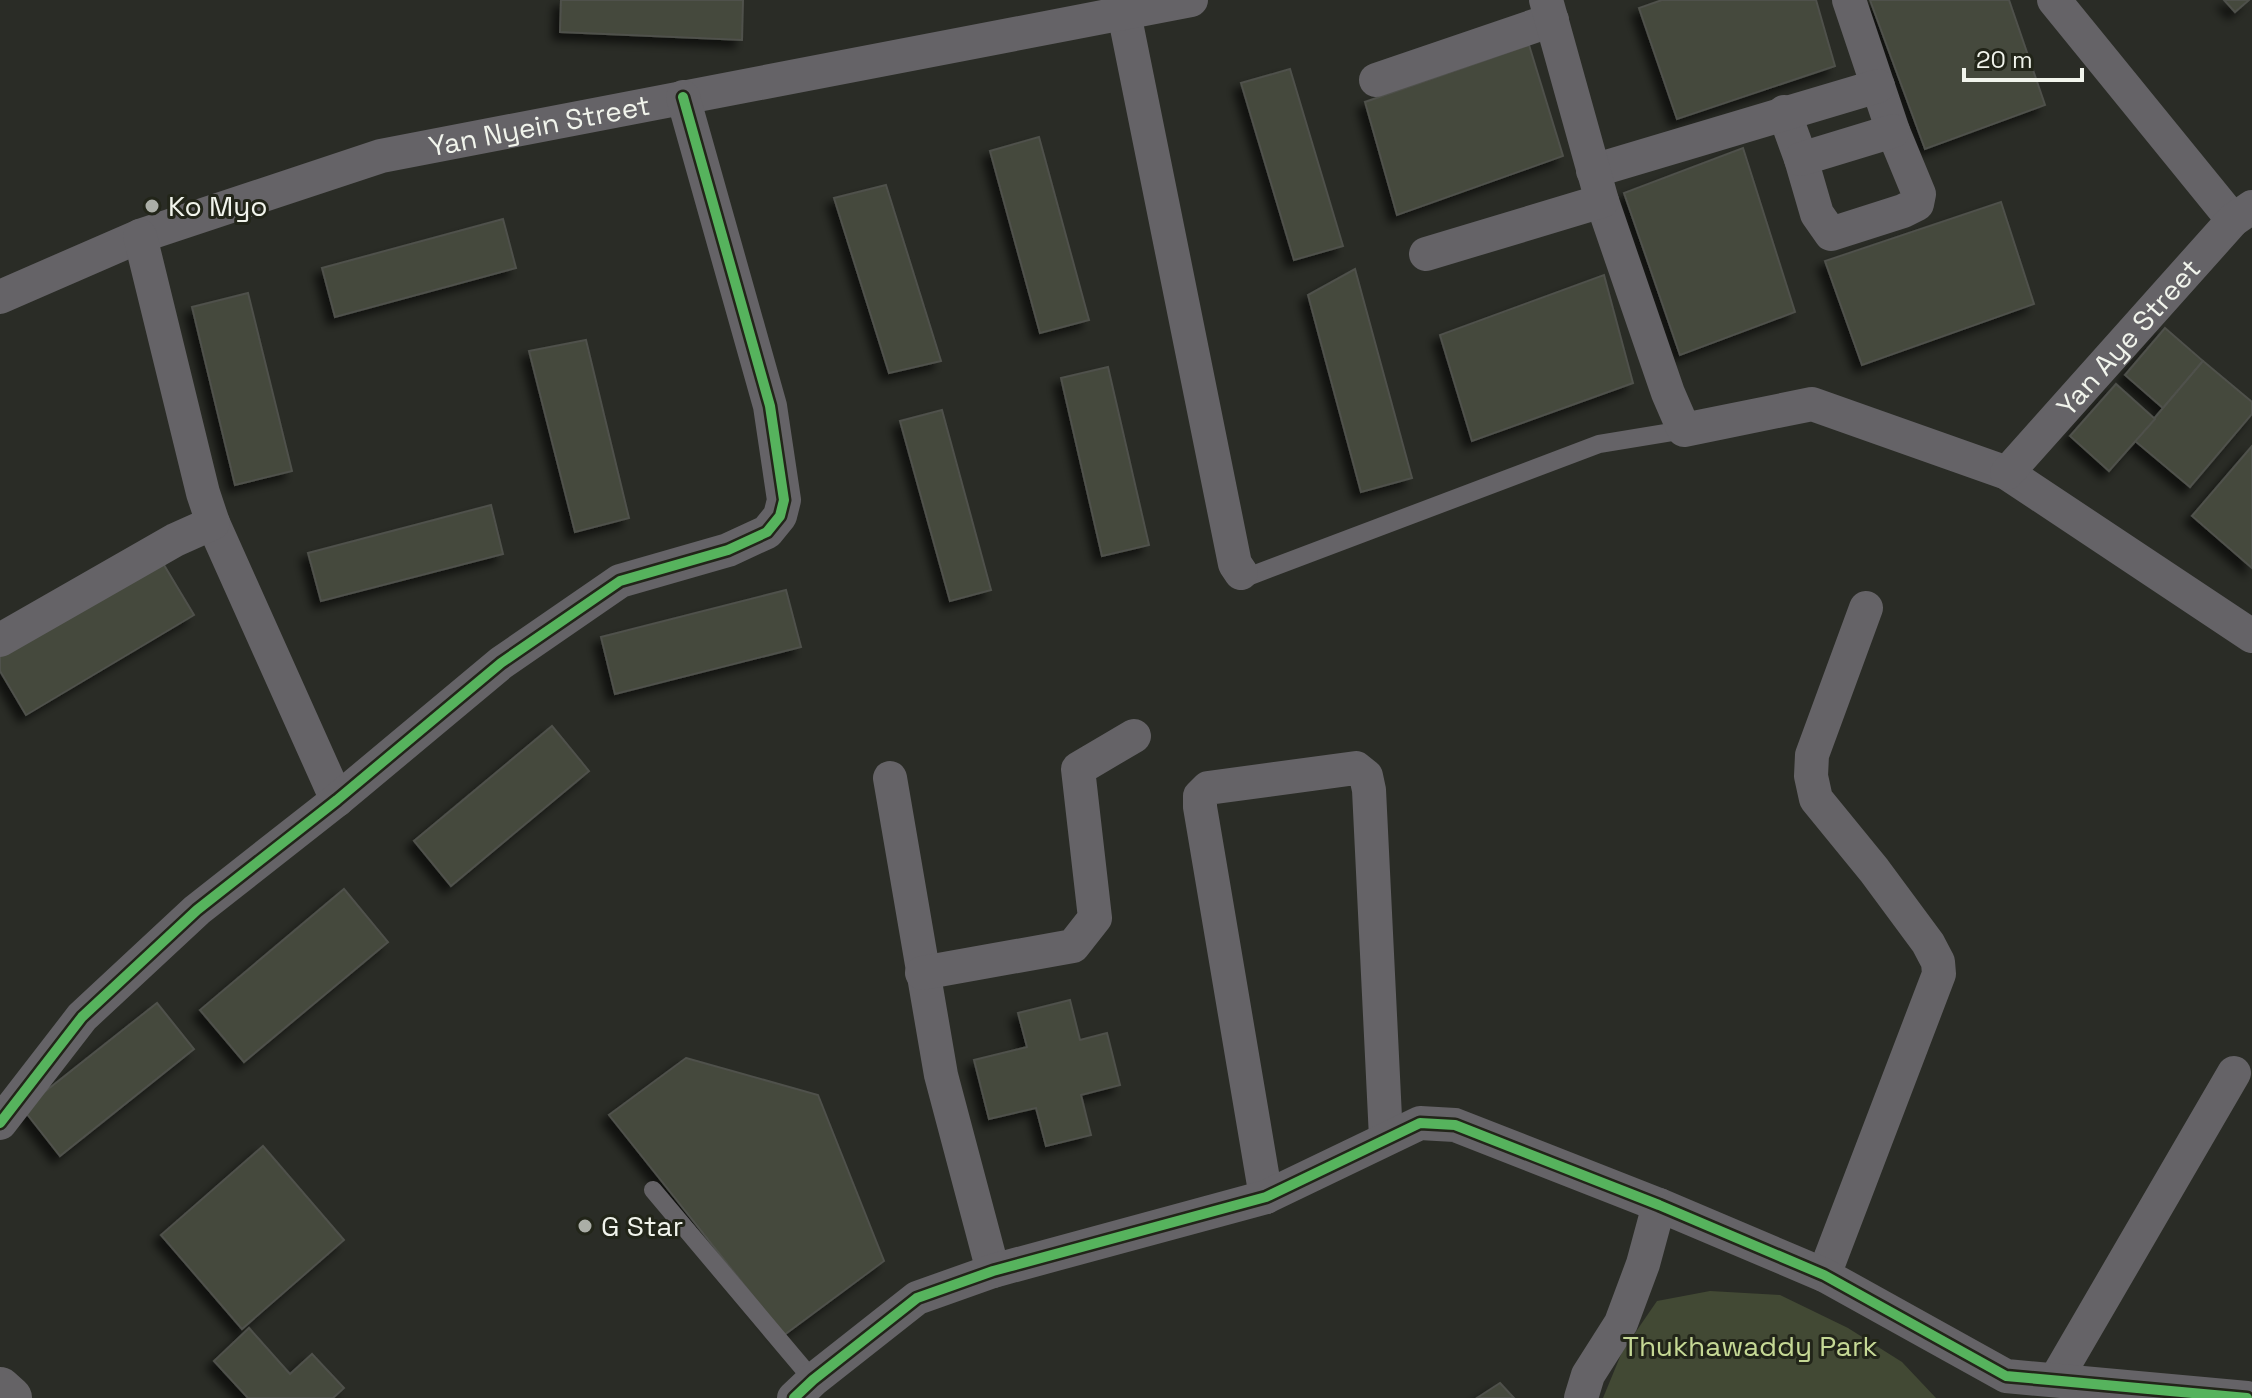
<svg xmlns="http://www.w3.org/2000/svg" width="2252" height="1398" font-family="'Space Grotesk',sans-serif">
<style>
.green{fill:#424934}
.building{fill:#45483d;stroke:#4f514b;stroke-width:2;filter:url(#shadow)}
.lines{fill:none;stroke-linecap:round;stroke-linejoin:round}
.service{stroke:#656367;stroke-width:18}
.minor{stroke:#656367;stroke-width:34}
.primary{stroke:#656366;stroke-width:44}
.cycleway-casing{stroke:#222519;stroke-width:15}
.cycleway{stroke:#56b35d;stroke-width:10}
.poi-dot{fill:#abaea7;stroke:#222519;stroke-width:3}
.labels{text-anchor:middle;stroke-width:6;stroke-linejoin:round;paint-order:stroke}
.street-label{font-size:28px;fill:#f1f4ec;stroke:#222519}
.poi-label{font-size:28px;fill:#f1f4ec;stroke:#222519;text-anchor:start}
.park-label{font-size:28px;fill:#c5d895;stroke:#222519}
</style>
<defs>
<filter id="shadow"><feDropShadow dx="-7" dy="7" stdDeviation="4" flood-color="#0009"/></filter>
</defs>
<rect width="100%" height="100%" fill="#2a2c26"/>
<path class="green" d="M1710,1291L1780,1295L1848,1328L1902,1362L1936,1398H1603L1622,1352L1657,1301Z"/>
<g class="building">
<path d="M561,0H743L742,40L560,32Z"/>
<path d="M1662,0H1816L1835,66L1677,119L1639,8Z"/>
<path d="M1870,0H2009L2045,105L1925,149Z"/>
<path d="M2224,0H2249L2235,12Z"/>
<path d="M1529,45L1563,156L1397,215L1365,102Z"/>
<path d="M1290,69L1343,246L1294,260L1241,83Z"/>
<path d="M1039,137L1089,320L1040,333L990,151Z"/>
<path d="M1743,148L1795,312L1680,355L1624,193Z"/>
<path d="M886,185L941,361L889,373L834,198Z"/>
<path d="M2001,202L2034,304L1862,365L1825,261Z"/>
<path d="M503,219L516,268L335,317L322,268Z"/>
<path d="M1355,269L1412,478L1361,492L1308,295Z"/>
<path d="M1604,275L1633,383L1472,441L1440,335Z"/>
<path d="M248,293L292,471L235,485L192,307Z"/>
<path d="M2165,328L2203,361L2163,408L2125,375Z"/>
<path d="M586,340L629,518L575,532L529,351Z"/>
<path d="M2203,361L2252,402V414L2190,487L2135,441Z"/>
<path d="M1108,367L1149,545L1102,556L1061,378Z"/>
<path d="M2116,384L2155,419L2109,471L2070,436Z"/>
<path d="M942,410L991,590L950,601L900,421Z"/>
<path d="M2252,446V568L2192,516Z"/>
<path d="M491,505L503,554L321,601L308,553Z"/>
<path d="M161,560L194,615L26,715L0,671V655Z"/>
<path d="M786,590L801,647L615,694L601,637Z"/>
<path d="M552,726L589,771L451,886L414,841Z"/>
<path d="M344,889L388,942L244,1062L200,1010Z"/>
<path d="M1070,1000L1080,1040L1107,1033L1120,1085L1081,1095L1091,1135L1046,1146L1036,1108L989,1119L974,1060L1027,1047L1018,1013Z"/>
<path d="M157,1003L194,1049L60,1156L23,1109Z"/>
<path d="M686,1058L818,1095L884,1261L784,1335L609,1115Z"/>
<path d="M263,1146L344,1240L242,1329L161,1235Z"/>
<path d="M249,1328L290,1374L312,1354L344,1388L333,1398H248L214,1361Z"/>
<path d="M1500,1383L1514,1398H1477Z"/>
</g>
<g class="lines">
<g class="service">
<path d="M1241,573L1250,576L1599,444L1684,430"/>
<path d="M653,1190L813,1380"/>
</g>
<g class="minor">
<path d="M2054,0L2233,220"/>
<path d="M1124,13L1235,564L1241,573"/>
<path d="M1376,80L1552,20"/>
<path d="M1784,112L1801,159L1817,214L1831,234L1903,211L1917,204L1919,194L1893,131L1849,0"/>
<path d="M1801,159L1893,131"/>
<path d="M1593,171L1878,86"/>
<path d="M1602,201L1668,393L1684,430L1812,404L2007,473L2252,636"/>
<path d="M1426,254L1602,201L1546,0"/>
<path id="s1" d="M0,297L140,236L381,156L1191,0"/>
<path id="s2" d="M2007,473L2233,220L2252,207"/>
<path d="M213,523L337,800"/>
<path d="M0,640L175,540L213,523L203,493L140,236"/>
<path d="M890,778L941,1075L993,1271"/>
<path d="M922,973L1073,946L1095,918L1078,769L1134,736"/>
<path d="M0,1123L82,1017L197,910L337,800L501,663L620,581L728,550L767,532L780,516L784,500L770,406L683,97"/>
<path d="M1266,1197L1200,807V796L1208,788L1356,768L1366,776L1369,790L1386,1138"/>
<path d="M1824,1275L1939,974L1938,962L1928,943L1874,870L1816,799L1811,776L1812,755L1866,608"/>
<path d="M2056,1379L2234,1073"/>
<path d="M794,1398L813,1380L917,1298L993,1271L1266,1197L1420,1123L1455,1125L1659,1205L1824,1275L2006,1376L2247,1398"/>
<path d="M1581,1398L1588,1375L1621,1323L1643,1264L1659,1205"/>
</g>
<path class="primary" d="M0,1389L10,1398"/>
<g class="cycleway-casing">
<g id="cycleway">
<path d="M0,1123L82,1017L197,910L337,800L501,663L620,581L728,550L767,532L780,516L784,500L770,406L683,97"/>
<path d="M794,1398L813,1380L917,1298L993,1271L1266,1197L1420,1123L1455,1125L1659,1205L1824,1275L2006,1376L2247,1398"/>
</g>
</g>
<use href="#cycleway" class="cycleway"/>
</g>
<g class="poi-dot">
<circle cx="152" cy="206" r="8"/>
<circle cx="585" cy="1226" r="8"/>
</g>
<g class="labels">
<g class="street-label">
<text dy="10" stroke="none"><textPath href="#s1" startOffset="568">Yan Nyein Street</textPath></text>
<text dy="10" stroke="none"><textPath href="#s2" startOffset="182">Yan Aye Street</textPath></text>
</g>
<g class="poi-label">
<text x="168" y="216">Ko Myo</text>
<text x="601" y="1236">G Star</text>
</g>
<g class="park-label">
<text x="1750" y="1356">Thukhawaddy Park</text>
</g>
</g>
<path d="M1964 68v12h118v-12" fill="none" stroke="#f1f4ec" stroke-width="4"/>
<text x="1976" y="68" font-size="24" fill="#f1f4ec" stroke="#222519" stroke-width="6" paint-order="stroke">20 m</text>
</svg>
